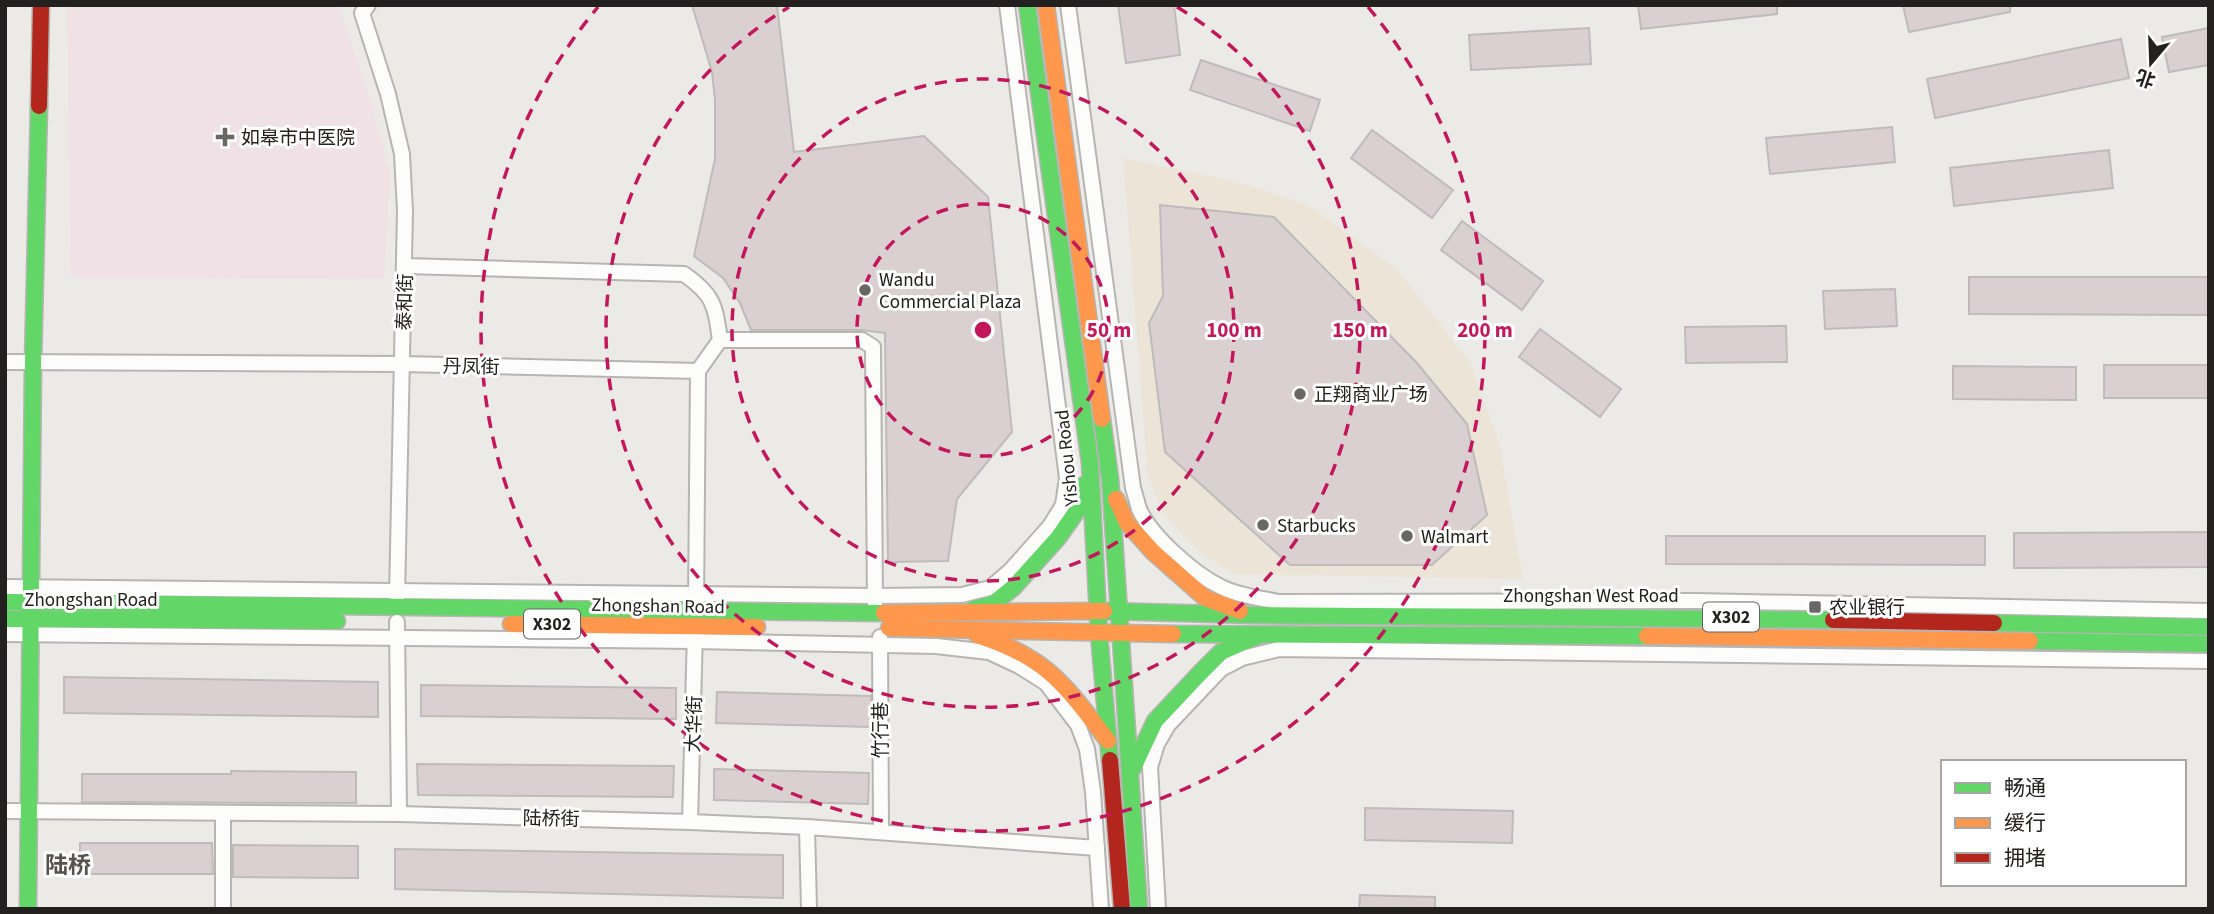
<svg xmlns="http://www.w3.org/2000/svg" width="2214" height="914" font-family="'Source Sans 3','Noto Sans SC',sans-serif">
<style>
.commercial{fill:#ede4d8}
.medical{fill:#efe1e6}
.building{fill:#dad0d1;stroke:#bebbba;stroke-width:2}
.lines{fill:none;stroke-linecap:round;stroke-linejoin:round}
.street-casing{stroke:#b6b5b2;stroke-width:18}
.fast-casing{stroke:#b6b5b2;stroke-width:19}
.slow-casing{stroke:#b6b5b2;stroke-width:19}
.jam-casing{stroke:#b6b5b2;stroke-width:19}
.street{stroke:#fcfcfb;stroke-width:14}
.fast{stroke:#63d668;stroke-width:16}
.slow{stroke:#ff974d;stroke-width:16}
.jam{stroke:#b3261e;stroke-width:16}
.ring{fill:none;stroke:#c2185b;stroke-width:3.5;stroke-dasharray:12 9}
.poi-dot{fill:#696765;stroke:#fff;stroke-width:2.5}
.labels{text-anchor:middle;stroke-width:6;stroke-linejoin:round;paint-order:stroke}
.shield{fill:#fff;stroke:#646462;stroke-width:2}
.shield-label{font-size:18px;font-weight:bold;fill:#22211f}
.poi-label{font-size:19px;fill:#22211f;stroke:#fff;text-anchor:start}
.street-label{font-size:19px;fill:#22211f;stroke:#fff}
.quarter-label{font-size:23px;font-weight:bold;fill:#56524e;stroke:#fff}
.centre{fill:#c2185b;stroke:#fff;stroke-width:3.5}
.ring-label{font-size:21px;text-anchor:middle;font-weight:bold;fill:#c2185b;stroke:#fff;stroke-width:6;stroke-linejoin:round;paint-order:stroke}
</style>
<rect width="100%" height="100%" fill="#eceae7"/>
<path class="commercial" d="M1123,158L1234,181L1308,205L1397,269L1470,362L1499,442L1523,579L1233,574L1196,549L1163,514L1148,477Z"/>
<path class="medical" d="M67,5H338L371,101L390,173L384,279L71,277Z"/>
<g class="building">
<path d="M692,5H777L794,152L924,136L988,197L1012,432L957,499L948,561L888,562L885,333L862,330H751L740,303L723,278L694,256L715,159V100L712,72Z"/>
<path d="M1118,5H1174L1180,55L1126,63Z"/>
<path d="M1638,5H1777V14L1641,29Z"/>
<path d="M1903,5H2010V12L1909,32Z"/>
<path d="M1589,28L1591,64L1471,70L1469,35Z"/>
<path d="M2209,28V65L2169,72L2162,37Z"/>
<path d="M2121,39L2129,78L1935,118L1927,79Z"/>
<path d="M1201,60L1320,100L1310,131L1190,90Z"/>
<path d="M1892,127L1895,162L1770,174L1766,138Z"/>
<path d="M1372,130L1453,190L1432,218L1351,158Z"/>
<path d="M2109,150L2113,188L1954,206L1950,168Z"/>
<path d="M1160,205L1274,217L1417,363L1467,424L1487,515L1432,565H1290L1165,452L1149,323L1163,296Z"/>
<path d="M1462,221L1543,281L1522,310L1441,250Z"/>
<path d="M1969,277H2209V315L1969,314Z"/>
<path d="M1895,289L1897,326L1825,329L1823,291Z"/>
<path d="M1786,326L1787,362L1686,363L1685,327Z"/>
<path d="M1540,329L1621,389L1600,417L1519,357Z"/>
<rect x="2104" y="365" width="105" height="33"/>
<path d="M1953,366L2076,367V400L1953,399Z"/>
<path d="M2209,532V567L2014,568V533Z"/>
<path d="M1666,536H1985V565L1666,564Z"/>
<path d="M64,677L378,682V717L64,713Z"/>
<path d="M421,685L676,688V719L421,716Z"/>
<path d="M717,692L871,696V727L716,723Z"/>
<path d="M417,764L674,766L673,797L418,795Z"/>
<path d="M714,769L869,773L868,804L714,800Z"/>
<path d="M231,771L356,772V803L82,802V774H231Z"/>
<path d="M1365,808L1513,811L1512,843L1365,840Z"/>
<path d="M80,843H212L213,874H80Z"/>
<path d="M233,845L358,846V878L233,877Z"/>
<path d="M395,849L783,855V898L395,889Z"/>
<path d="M1360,895L1435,897V909H1359Z"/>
</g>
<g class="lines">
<g class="street-casing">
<g id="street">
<path d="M368,5L362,13L388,94L402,154L405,211L397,598"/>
<path d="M1068,5L1133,488C1135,494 1137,502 1139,509C1151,536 1194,574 1221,587C1239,596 1260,598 1279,602L1695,601L2209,611"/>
<path d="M406,266L684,274C714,295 715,305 720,340L698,371"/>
<path d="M720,340H862L873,347L875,604"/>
<path d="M5,362L402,364L698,371L696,604"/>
<path d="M5,587L875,596L962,595L990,588L1011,570L1050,526L1063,505L1067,478L1007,5"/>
<path d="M397,622L399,814"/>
<path d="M5,634L695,641L936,646L989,652L1019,666L1046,683L1078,725L1087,749L1093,792L1101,909"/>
<path d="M880,637L881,832"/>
<path d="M5,811L399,814L690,822L807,827L1097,848"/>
<path d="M223,814V909"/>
<path d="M690,822L695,631"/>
<path d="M807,827L809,909"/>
<path d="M1158,909L1150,767L1157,744L1168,725L1221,669L1242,658L1279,649L2209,661"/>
</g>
</g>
<g class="fast-casing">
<g id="fast">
<path d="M1027,5L1090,463L1099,634L1110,760"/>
<path d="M1102,419L1110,478L1139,909"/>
<path d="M5,602L884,613"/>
<path d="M974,609L993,604L1014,587L1058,538L1079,508L1084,485"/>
<path d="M1104,611L1252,615L1833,620"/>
<path d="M5,619L337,621"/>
<path d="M1994,623L2209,627"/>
<path d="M1173,634L1647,636"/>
<path d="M2030,641L2209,644"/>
<path d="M1133,768L1155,721L1201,672L1221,652L1260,635"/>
<path d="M28,909L33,363L39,106"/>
</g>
</g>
<g class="slow-casing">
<g id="slow">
<path d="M1046,5L1102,419"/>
<path d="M1116,499L1127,523L1153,552L1205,598L1240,611"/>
<path d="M884,613L1104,611"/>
<path d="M511,624L757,627"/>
<path d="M889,628L1173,634"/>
<path d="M977,635C1047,657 1065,685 1108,741"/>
<path d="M1647,636L2030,641"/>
</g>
</g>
<g class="jam-casing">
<g id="jam">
<path d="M39,106L41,5"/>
<path d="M1833,620L1994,623"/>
<path d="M1110,760L1122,909"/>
</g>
</g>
<use href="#street" class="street"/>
<use href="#fast" class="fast"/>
<use href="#slow" class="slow"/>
<use href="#jam" class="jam"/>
</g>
<g class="ring">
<circle cx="983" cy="330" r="126"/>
<circle cx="983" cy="330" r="251"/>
<path d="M1177 7A377 377 0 1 1 789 7"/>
<path d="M1368 7A502 502 0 1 1 598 7"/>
</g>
<g class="poi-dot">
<path d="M221.5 126.5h7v7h7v7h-7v7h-7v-7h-7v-7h7z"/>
<circle cx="865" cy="290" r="7"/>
<circle cx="1300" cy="394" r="7"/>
<circle cx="1263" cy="525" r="7"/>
<circle cx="1407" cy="536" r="7"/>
<rect x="1808" y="600" width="14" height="14" rx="3.5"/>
</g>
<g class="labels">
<g class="shield">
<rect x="1703" y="602.5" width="56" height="29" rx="5"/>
<rect x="524" y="609.5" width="56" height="29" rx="5"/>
</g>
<g class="shield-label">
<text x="1731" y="623">X302</text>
<text x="552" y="630">X302</text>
</g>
<g class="poi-label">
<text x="241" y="144">如皋市中医院</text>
<text x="879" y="286">Wandu<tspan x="879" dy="22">Commercial Plaza</tspan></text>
<text x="1314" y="401">正翔商业广场</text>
<text x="1277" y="532">Starbucks</text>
<text x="1421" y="543">Walmart</text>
<text x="1829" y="614">农业银行</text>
</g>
<g class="street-label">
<text transform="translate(404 302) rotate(-88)" y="7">泰和街</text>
<text transform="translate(471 366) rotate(1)" y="7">丹凤街</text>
<text transform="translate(1066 458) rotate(-96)" y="7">Yishou Road</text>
<text x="1591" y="602">Zhongshan West Road</text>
<text x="91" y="606">Zhongshan Road</text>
<text transform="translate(658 605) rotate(1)" y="7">Zhongshan Road</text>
<text transform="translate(693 724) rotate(-88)" y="7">大华街</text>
<text transform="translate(880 730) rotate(-90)" y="7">竹行巷</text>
<text transform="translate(551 818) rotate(1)" y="7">陆桥街</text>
</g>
<g class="quarter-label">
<text x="68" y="873">陆桥</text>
</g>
</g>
<circle cx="983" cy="330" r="10" class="centre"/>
<g class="ring-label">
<text x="1109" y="337">50 m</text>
<text x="1234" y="337">100 m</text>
<text x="1360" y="337">150 m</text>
<text x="1485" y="337">200 m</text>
</g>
<rect width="2214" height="914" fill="none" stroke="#22211f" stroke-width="14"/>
<rect x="1941" y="760" width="245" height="126" fill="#ffffff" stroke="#a7a6a5" stroke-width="2"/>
<rect x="1955" y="783" width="35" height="10" fill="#63d668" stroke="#a7a6a5" stroke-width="2"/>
<text x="2004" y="795" font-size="21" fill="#22211f">畅通</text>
<rect x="1955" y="818" width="35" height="10" fill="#ff974d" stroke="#a7a6a5" stroke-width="2"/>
<text x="2004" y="830" font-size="21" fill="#22211f">缓行</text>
<rect x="1955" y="853" width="35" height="10" fill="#b3261e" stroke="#a7a6a5" stroke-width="2"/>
<text x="2004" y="865" font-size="21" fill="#22211f">拥堵</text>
<g transform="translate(2151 63) rotate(199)" stroke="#ffffff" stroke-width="5" paint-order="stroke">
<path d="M0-5L12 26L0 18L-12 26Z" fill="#22211f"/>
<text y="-10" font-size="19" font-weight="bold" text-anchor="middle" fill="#22211f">北</text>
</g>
</svg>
